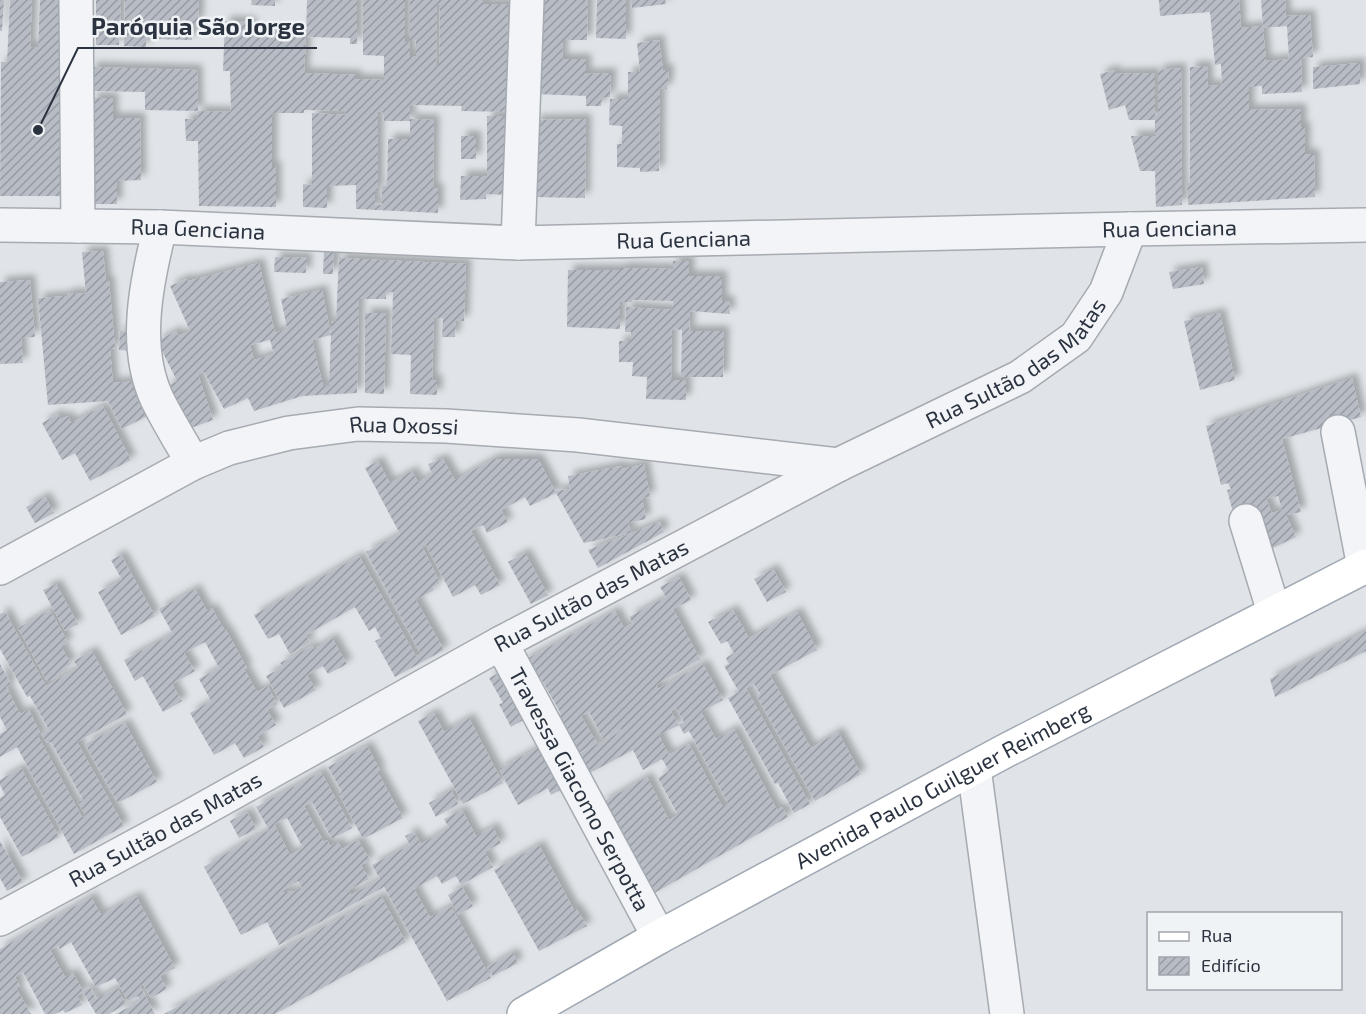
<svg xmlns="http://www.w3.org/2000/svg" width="1366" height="1014" font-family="'Exo 2',sans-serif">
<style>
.building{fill:url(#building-hatch);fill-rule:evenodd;filter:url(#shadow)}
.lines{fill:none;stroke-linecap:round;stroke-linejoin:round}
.minor-casing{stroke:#a6abb2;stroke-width:36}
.major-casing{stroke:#a0a9b3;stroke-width:36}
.minor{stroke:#f3f4f7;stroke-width:33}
.major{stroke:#fff;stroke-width:33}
.labels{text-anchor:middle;stroke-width:5;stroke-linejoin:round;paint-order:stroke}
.street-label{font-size:22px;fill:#2a333f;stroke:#f0f3f6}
.leader{fill:none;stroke:#2a333f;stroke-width:2}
.callout-dot{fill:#2a333f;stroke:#f0f3f6;stroke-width:2}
.callout-label{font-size:24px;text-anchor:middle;font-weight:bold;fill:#2a333f;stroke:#f0f3f6;stroke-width:5;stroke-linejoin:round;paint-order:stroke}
</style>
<defs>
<pattern id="building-hatch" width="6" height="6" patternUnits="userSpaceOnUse" patternTransform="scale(1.5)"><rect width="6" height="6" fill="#b8bdc5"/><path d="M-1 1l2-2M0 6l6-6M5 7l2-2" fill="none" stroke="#969aa1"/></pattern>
<filter id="shadow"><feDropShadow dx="5.5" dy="-5.5" stdDeviation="3" flood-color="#0004"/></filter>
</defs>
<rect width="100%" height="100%" fill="#e0e4e8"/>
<g class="building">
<path d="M0,0H4L2,31H0Z"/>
<path d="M10,0H32L30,47L38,48L40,0H61L60,66L70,67L71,196H0L1,62H7Z"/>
<path d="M96,0H121L119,45H96Z"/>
<path d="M125,0H199L198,23H192V40L153,39V21H147L146,47L124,46Z"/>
<path d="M252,0H275V6L251,5Z"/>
<path d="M307,0H357V44H350V38L306,37Z"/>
<path d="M363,0H405V42L410,43V56H416V40H410V0H483V4H508L507,83H514V112L461,111L462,106L410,105V119L434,120L433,188L438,189V213L356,209V185L327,186V208L303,207V184L312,185V113L346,115L345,111L304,110V113H272V167H276V207L199,206L198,141H186L185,119H198V111L231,112L230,71H223L225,21L251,22V35L306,37L304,73L356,75V79L384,80V56L363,55ZM437,5H440L439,68L436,67ZM378,112H383L384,121H410V139H388L387,186H382V205H375V190H378Z"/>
<path d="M535,0H588L587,40H563L562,59H586V74L611,73L610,97H602L601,106H586V96L535,94Z"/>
<path d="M597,0H626V39L596,38Z"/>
<path d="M631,0H665L666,4L632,8Z"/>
<path d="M1159,0H1239L1241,28L1263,26L1261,0H1285L1286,16L1310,15L1313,57L1301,58L1302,92L1262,94V86L1249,87V110L1301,109V127H1305V154H1314L1315,197L1188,205L1187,183H1190V67L1207,66L1208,86L1222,85L1221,64L1215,65L1210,12L1160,16ZM1287,26L1289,59L1266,61L1263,28Z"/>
<path d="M659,40L663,70H669L667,89H660L659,171L640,172V168L617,167V144H622V126L609,125L610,99H628V72H640L637,43Z"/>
<path d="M1360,63V84L1313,89V67Z"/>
<path d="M91,67L197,70L198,111L145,110V92L91,91Z"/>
<path d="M1181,68L1182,205L1156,207L1155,171H1140L1131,136H1155V120H1129L1125,105L1109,110L1100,74L1115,70V74L1155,73V115L1158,114V70Z"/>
<path d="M92,98H113V118H140L141,180L117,181V204H93Z"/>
<path d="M487,116H508L507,195L486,194V199L460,200L461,176H487Z"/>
<path d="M586,119L585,198L534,197L535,120Z"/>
<rect x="461" y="136" width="15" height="23"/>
<path d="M103,251L106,281H109L115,348L110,349L113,383L141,381L157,411L122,429L108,401L48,405L38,298L67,296V294L71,293L86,294L82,252Z"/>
<path d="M324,251L334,252L333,274H323Z"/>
<path d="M275,257L307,258L306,273L274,272Z"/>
<path d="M339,258L466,264L464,321H456L455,337H442L443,318H434L432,380H437V395L410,394L411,355L391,354L393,292H386V299H359L357,393L302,396L254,411L248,398L224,409L204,372L198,374L213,420L191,428L188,421L185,423L166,387L177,381L157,341L176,331L178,336L190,331L170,286L186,279L188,281L259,263L275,333L287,329L281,299L322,290L331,335V322L336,321ZM331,335L329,386H323L312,340ZM270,340L274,354L254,360L250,345Z"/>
<path d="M673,261H689V276H722V301H729L730,314L690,311L689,331H724L723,377H681L682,330L672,329L671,380H686V400L646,399L647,377L632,376L633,362H619V341H630L631,332H625L626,307L672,310L673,301L632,300V302H620V329L567,327L568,270H621V268L673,269Z"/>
<path d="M1202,267L1204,284L1173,289L1169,272Z"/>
<path d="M30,280L35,337L21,338L23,363L0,364V282Z"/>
<path d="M365,313H386L384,394L365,393Z"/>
<path d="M1220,313L1235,380L1200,390L1184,321Z"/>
<path d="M120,331L135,332L134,351L119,350Z"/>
<path d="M1352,378L1361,417L1282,439L1301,512L1286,515L1296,537L1269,550L1254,505L1233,512L1227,490L1231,489L1228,483L1221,485L1206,426ZM1278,496L1282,510L1272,513L1266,499Z"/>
<path d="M103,406L131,460L90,481L75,453L62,460L42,423L58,414L61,419L68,416L71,423Z"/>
<path d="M443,459L455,480L494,459H538L555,491L570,489L568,476L621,466L622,469L644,464L650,497L642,498L646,519L628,523L631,533L584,543L556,493L530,506L525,497L501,510L508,522L487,533L483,525L471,531L500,585L481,595L475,585L453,597L426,545L422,546L440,583L433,587L434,590L416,600L444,650L395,677L375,641L381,638L375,627L369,631L355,607L306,635L310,642L290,654L279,634L268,639L254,615L359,556L416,656L421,654L366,552L400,534L365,468L378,461L390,483L412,471L418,482L432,474L428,464Z"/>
<path d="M45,497L54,513L35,523L26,507Z"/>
<path d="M660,522L664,532L598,568L588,550Z"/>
<path d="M525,553L548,595L531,604L508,562Z"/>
<path d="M121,555L155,616L121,635L98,592L122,580L111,560Z"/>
<path d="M773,569L786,592L767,602L754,579Z"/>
<path d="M679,577L691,600L673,609L700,659L656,685L658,689L703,664L723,700L701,712L716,739L734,729L777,810L782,807L788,817L651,895L601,803L647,777L669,820L678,815L658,778L669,771L662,759L643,770L633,750L586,775L575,756L622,731L621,729L603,739L589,712L581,716L597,743L575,755L554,718L561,714L540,677L534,681L523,661L615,611L624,628L633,623L629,617L666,597L660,587ZM676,708L684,722L679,725L671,711ZM679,725L684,734L689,731L728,803L722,806L689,744L669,755L659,735Z"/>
<path d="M56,584L78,624L65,631L43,590Z"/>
<path d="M195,589L207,611L212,608L225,631L226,630L247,668L244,669L257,692L268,686L277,704L267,710L276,725L258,736L264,747L244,758L235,743L214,755L190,713L211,701L199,679L219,668L205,642L184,653L195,671L172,684L182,701L163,712L143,676L135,681L124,660L173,634L159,609Z"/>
<path d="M50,610L68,642L61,646L71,664L62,669L63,672L57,675L58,676L47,682L18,628Z"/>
<path d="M733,610L749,638L797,612L817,650L770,675L811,748L838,732L861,774L815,801L757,696L760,694L754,684L746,688L810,804L794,813L778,783L775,784L728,698L739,692L724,666L729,664L726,658L734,653L727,641L721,644L708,622Z"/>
<path d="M5,612L46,686L78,668L74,661L92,651L127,714L77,742L124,826L74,854L17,747L0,757V734L7,730L0,717V664L11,684L6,687L20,714L29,710L41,734L38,736L82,817L86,816L78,802L83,800L51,742L47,743L41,734L49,730L30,696L27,697L0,649V614Z"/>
<path d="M1366,631V651L1275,697L1270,679Z"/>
<path d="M332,638L347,664L328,674L323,666L307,675L316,690L284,708L266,676L283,667L280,663L312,646L314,649Z"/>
<path d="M504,670L530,716L511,727L499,704L503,703L489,678Z"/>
<path d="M434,713L444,732L469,718L503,783L463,804L418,721Z"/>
<path d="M125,723L157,782L118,803L85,744Z"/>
<path d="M545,744L568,786L551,795L548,788L518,805L499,769Z"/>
<path d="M367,746L380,770L377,771L403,818L363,839L339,794L342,792L328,767Z"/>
<path d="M21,768L59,837L22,857L0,817V798L5,795L0,785V780Z"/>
<path d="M321,772L352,828L332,839L312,802L304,806L324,842L327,840L330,846L338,842L342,849L358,840L370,860L361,865L369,879L349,890L351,895L380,879L372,865L410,845L405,836L413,832L421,844L449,828L444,819L462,810L476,836L493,827L501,843L485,852L493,867L461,885L456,876L442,884L437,876L414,889L430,917L451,906L491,978L447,1001L384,887L279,945L267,922L241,935L204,867L242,844L269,830L256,807ZM287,818L303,848L290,855L274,824ZM298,881L302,887L295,891L279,893Z"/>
<path d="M451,790L458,804L436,817L429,803Z"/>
<path d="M247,812L256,829L239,838L230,821Z"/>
<path d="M0,841L23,882L7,891L0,878Z"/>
<path d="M539,845L574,910L576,908L587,926L539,951L494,870Z"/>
<path d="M462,887L473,906L458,915L448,895Z"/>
<path d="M136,896L175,968L160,976L167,989L151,998L143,984L140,986L155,1014H116L140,1001L138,996L128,1001L115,978L96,987L71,942L60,949L58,946L50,950L65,977L73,973L83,991L90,987L96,999L117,988L126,1004L109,1014H96L83,992L77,996L82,1005L65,1013L63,1010L55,1014H45L23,972L15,977L20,986L16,988L31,1014H0V949L91,897L101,915Z"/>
<path d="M381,896L406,942L275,1014H164Z"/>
<path d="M513,953L518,963L493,976L487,967Z"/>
</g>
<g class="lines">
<g class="minor-casing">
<g id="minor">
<path d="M76,0L78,226"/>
<path id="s1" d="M0,225L160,227L518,243L1130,229L1366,225"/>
<path d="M160,227C147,282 132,345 157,399C168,421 181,442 193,463"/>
<path d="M518,243L527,0"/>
<path d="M1338,432L1364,567"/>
<path d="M1246,521L1274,612"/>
<path id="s2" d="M0,568L193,463L229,448L289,433L358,424L446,426L578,435L838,465"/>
<path id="s3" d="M501,643L659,937"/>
<path d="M974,768L1007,1014"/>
<path id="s4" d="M0,919L189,817L501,643L838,465L1020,377L1076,337L1106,292L1130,229"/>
</g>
</g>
<g class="major-casing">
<g id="major">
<path id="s5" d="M524,1014L659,937L1005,751L1366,566"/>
</g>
</g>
<use href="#minor" class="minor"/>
<use href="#major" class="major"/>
</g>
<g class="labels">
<g class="street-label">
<text dy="8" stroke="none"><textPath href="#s1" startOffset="1170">Rua Genciana</textPath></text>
<text dy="8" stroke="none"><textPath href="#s1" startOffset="198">Rua Genciana</textPath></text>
<text dy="8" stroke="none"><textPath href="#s1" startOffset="684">Rua Genciana</textPath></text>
<text dy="8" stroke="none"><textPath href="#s4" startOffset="1160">Rua Sultão das Matas</textPath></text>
<text dy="8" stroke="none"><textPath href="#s2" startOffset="436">Rua Oxossi</textPath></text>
<text dy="8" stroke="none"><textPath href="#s4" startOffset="674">Rua Sultão das Matas</textPath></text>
<text dy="8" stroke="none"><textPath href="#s5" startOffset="477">Avenida Paulo Guilguer Reimberg</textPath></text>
<text dy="8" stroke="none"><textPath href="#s3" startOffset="166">Travessa Giacomo Serpotta</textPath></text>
<text dy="8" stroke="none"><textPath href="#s4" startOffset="188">Rua Sultão das Matas</textPath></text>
</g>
</g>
<path class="leader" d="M38 130L78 48H317"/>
<circle class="callout-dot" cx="38" cy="130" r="6"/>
<g class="callout-label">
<text x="198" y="35">Paróquia São Jorge</text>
</g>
<rect x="1147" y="912" width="195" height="78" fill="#f0f3f6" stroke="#a1a6ad" stroke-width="1.5"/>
<rect x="1159" y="932" width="30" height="9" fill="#ffffff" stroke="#a1a6ad" stroke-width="1.5"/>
<text x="1201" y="942" font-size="18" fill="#2a333f">Rua</text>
<rect x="1159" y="957" width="30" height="18" fill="url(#building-hatch)" stroke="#a1a6ad" stroke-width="1.5"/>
<text x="1201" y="972" font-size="18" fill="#2a333f">Edifício</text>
</svg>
